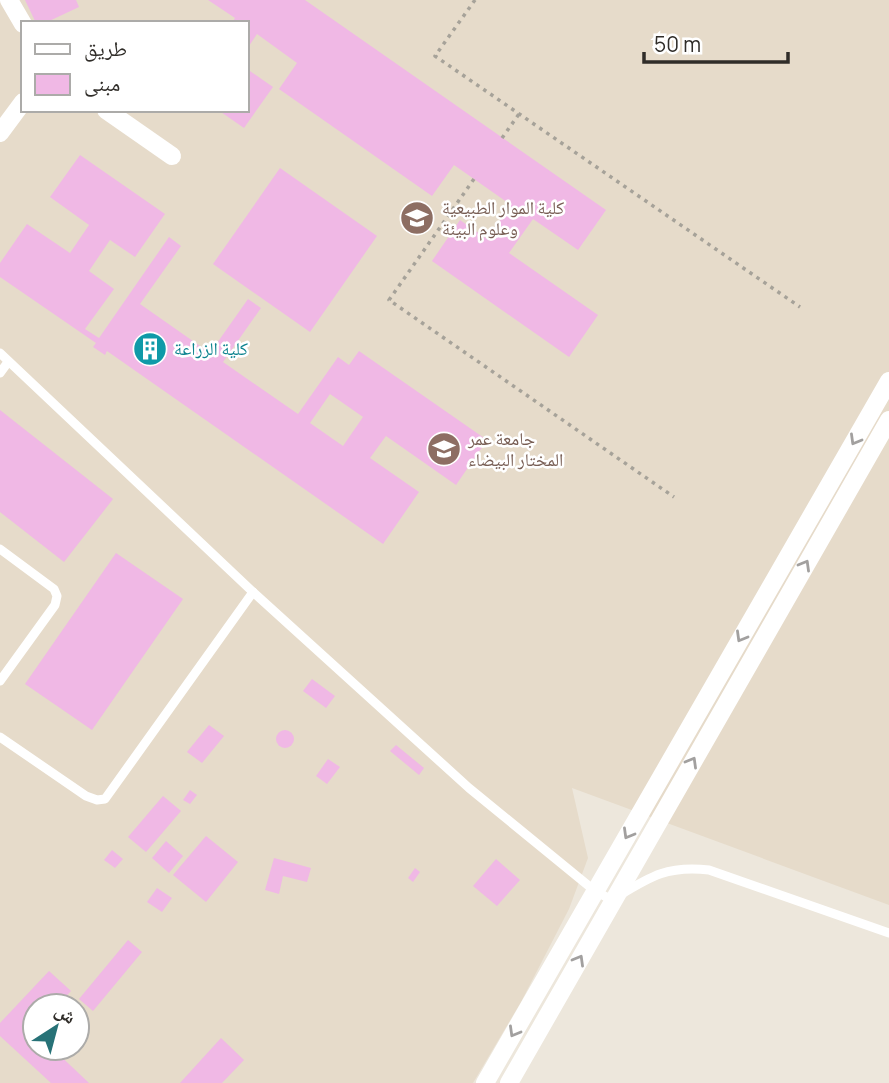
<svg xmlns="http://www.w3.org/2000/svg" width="889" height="1083" font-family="Manrope,'Noto Naskh Arabic',sans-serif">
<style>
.built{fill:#e6dbca;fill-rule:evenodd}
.building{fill:#f0b8e5;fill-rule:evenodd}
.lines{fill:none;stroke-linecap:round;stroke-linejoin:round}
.path{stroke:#a6a299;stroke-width:3.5;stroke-dasharray:3.5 5;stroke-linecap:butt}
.lane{stroke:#fff;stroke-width:9}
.street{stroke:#fff;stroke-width:18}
.oneway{stroke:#a2a09f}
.labels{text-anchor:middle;stroke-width:5;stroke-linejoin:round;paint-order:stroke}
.education-label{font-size:18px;fill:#785e54;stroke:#fff;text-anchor:start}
.culture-label{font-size:18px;fill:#0d838f;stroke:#fff;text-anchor:start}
</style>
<rect width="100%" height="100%" fill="#ede7dc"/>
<path class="built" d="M0,0H889V905L572,788L588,858L569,909L521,1002L473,1083H0ZM23,23H247V110H23ZM35,1006H77V1048H35Z"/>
<g class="building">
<path d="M25,0H76L79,7L45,23H36Z"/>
<path d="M208,0H305L606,210L578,250L533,219L509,253L598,315L569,357L432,261L460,220L487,239L511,205L454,165L432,196L279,89L297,63L257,34L247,49V23H232L235,18Z"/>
<path d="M247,69L273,87L244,128L218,110H247Z"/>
<path d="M80,155L165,214L135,257L110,240L89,271L114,289L85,329L99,338L169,237L181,246L140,304L210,353L248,299L261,308L223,362L298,414L338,357L349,365L359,351L487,440L456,485L386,436L370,458L419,492L383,544L107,351L105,355L93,347L96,343L0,277V263L27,224L70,253L89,225L50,197ZM330,394L363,417L343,446L310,423Z"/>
<path d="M280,168L377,236L310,332L213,264Z"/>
<path d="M0,410L113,499L64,562L0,512Z"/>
<path d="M116,553L183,599L92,730L25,684Z"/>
<path d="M312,679L335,696L326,708L303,691Z"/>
<path d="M209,725L224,736L202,763L187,752Z"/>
<circle cx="285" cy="739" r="9"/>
<path d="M396,745L424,768L419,775L390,751Z"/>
<path d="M328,759L340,767L327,784L316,776Z"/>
<path d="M190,790L197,795L190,804L183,800Z"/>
<path d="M163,796L181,811L146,852L128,837Z"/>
<path d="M206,836L238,862L206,902L173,875Z"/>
<path d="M166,841L183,856L169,873L152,858Z"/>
<path d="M112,850L123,859L115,868L104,860Z"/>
<path d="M274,858L311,868L307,882L283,876L279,894L265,890Z"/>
<path d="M496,859L520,880L497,906L473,886Z"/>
<path d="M415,868L420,872L413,882L408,878Z"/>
<path d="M157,888L172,898L162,912L147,902Z"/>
<path d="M128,940L142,952L93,1011L79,999Z"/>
<path d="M49,971L71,991L57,1006H35V1048H52L89,1083H51L0,1036V1023Z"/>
<path d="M221,1038L244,1060L222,1083H180Z"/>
</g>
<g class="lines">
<g class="path">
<path d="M475,0L435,56L800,307"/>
<path d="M502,138L519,114"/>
<path d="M474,179L389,300L674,497"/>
</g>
<g class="lane">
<path d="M0,353L253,592L469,788L595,891L612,900C648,878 665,865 709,870L889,933"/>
<path d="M0,373L8,362"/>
<path d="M0,549L54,589L57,596L55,605L0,681"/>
<path d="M0,737L86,796L97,800L105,799L253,592"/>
</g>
<g class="street">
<path d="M9,0L23,24"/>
<path d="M106,110L172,156"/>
<path d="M0,133L23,102"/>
<path d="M485,1083L889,381"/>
<path d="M509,1083L889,420"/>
</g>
</g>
<defs><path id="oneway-chevron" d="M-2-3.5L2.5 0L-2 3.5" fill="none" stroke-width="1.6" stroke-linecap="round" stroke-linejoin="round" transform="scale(1.75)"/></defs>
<g class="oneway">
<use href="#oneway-chevron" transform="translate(855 440) rotate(120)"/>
<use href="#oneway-chevron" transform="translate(805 565) rotate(-60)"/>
<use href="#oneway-chevron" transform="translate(741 637) rotate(120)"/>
<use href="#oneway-chevron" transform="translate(692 762) rotate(-60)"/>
<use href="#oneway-chevron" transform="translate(628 834) rotate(120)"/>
<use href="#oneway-chevron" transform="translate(579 960) rotate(-60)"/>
<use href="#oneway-chevron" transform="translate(514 1032) rotate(120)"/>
</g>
<defs>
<g id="university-disc" transform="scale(1.75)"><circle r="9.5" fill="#8d6e63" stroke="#fff"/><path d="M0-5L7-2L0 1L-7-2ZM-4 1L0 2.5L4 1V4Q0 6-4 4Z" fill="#fff"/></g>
<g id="building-disc" transform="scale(1.75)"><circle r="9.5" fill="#0f9aa8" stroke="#fff"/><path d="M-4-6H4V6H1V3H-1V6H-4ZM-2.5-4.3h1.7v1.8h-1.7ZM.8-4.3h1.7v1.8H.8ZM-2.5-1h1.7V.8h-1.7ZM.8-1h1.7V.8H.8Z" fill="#fff"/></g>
</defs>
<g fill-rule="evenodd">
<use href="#university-disc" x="417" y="218"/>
<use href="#building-disc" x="150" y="349"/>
<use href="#university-disc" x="444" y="449"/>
</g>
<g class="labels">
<g class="education-label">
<text x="442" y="214">كلية الموار الطبيعية<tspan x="442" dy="21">وعلوم البيئة</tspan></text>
<text x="468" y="445">جامعة عمر<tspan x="468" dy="21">المختار البيضاء</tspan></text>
</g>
<g class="culture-label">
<text x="174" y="355">كلية الزراعة</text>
</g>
</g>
<rect x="21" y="21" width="228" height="91" fill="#ffffff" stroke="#acaba9" stroke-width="2"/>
<rect x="35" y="44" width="35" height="10" fill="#ffffff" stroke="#acaba9" stroke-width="2"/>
<text x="84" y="56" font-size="21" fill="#302d29">طريق</text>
<rect x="35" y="74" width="35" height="21" fill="#f0b8e5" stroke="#acaba9" stroke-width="2"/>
<text x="84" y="91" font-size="21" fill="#302d29">مبنى</text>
<g transform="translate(56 1027) rotate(36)"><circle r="33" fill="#ffffff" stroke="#acaba9" stroke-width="2"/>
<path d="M0-5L12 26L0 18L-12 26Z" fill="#277277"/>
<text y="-10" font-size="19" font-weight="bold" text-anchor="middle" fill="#302d29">ش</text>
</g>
<path d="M644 52v10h144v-10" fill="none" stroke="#302d29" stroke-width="3.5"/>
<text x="654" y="52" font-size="21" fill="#302d29" stroke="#ffffff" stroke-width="5" paint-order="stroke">50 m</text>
</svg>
